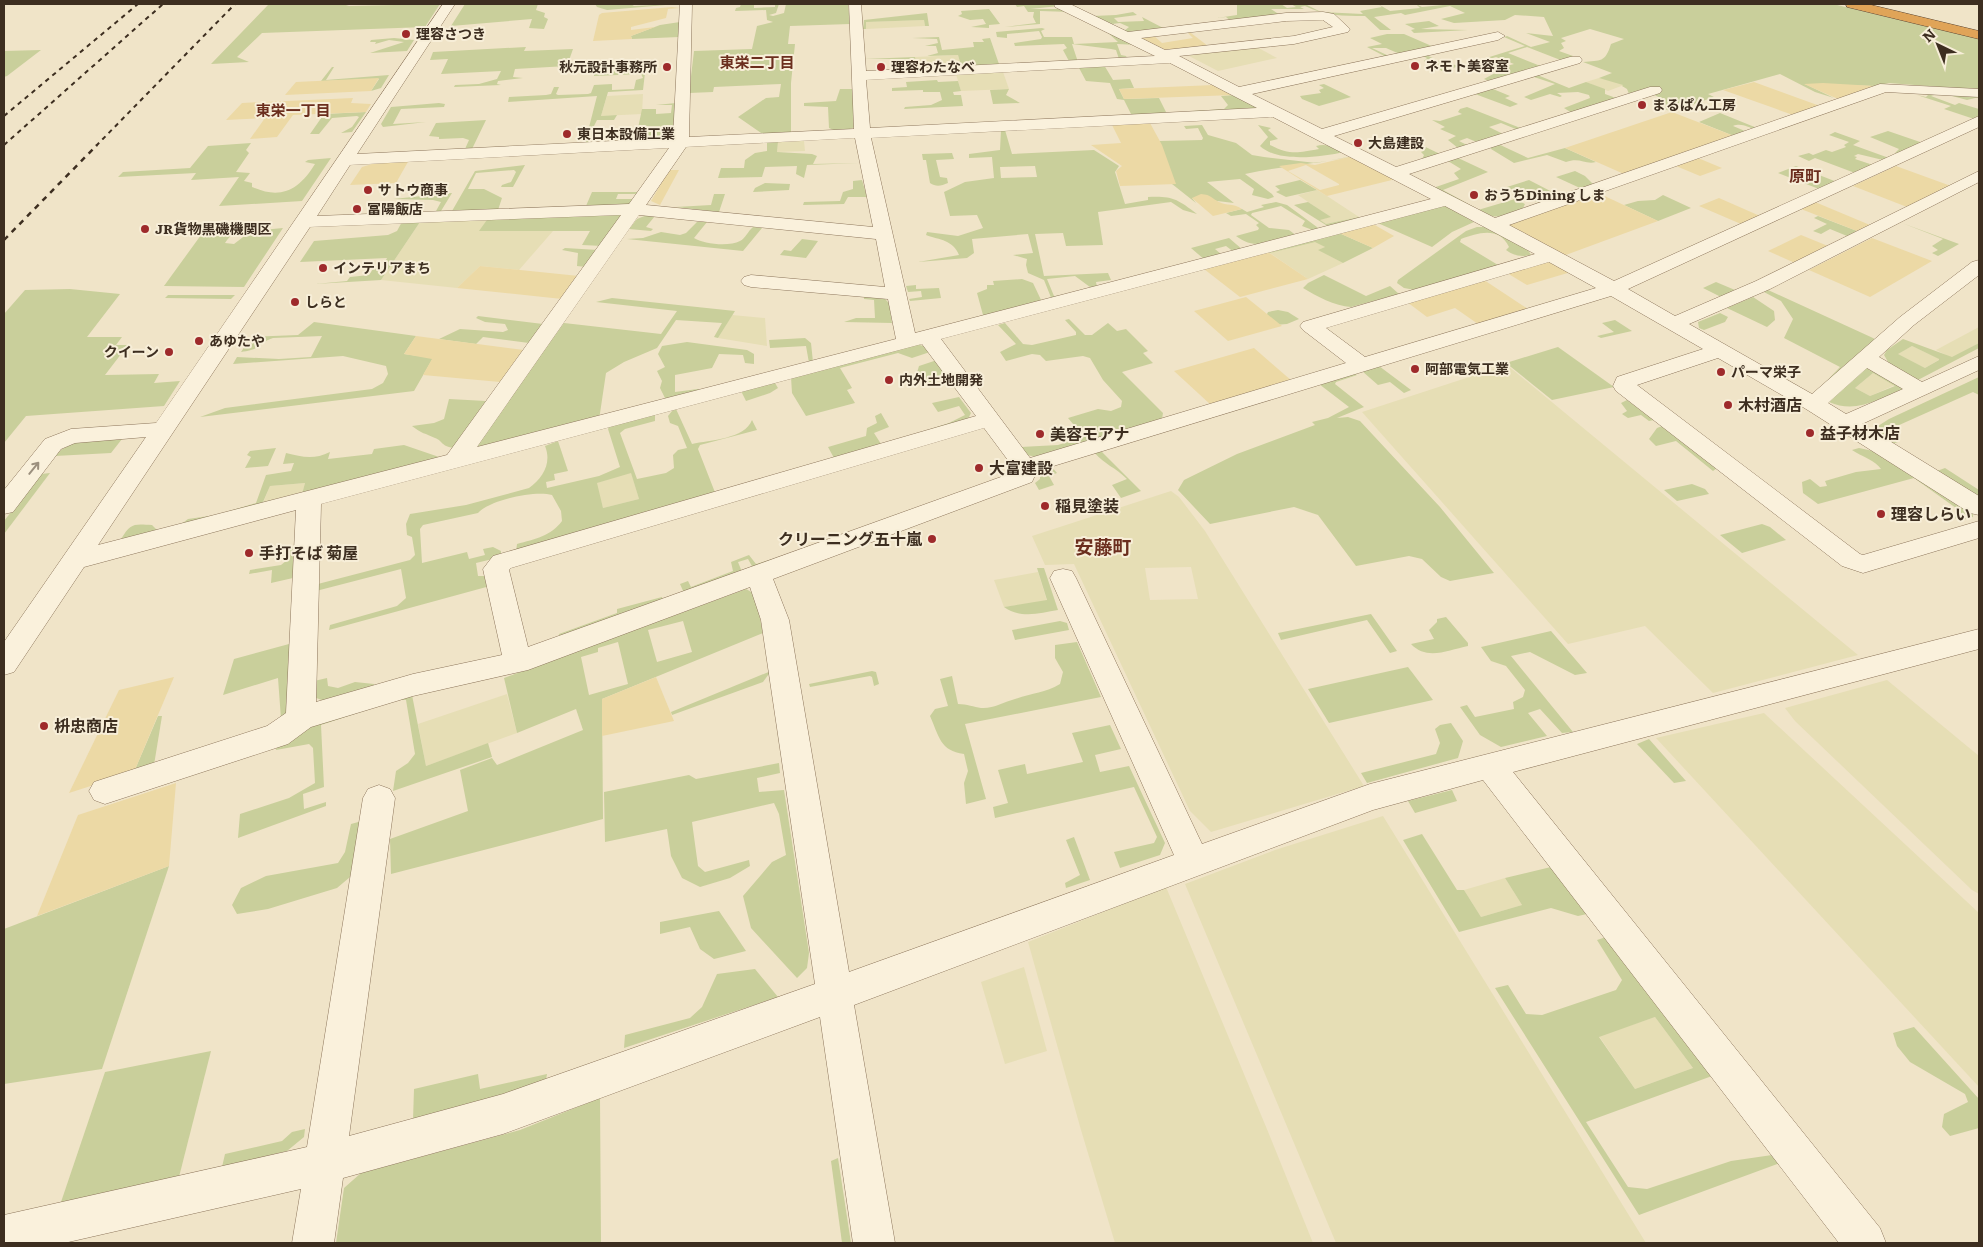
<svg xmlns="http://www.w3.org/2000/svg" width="1983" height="1247" font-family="Literata,'Noto Sans JP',serif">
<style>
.farmland{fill:#e6deb5;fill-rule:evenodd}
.green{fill:#c9cf9b;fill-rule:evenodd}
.sand{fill:#ecd9a5;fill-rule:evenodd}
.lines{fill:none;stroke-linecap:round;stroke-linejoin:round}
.minor-casing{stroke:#8d765c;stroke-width:1}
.highway-casing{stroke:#5b4430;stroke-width:1}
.minor{fill:#faf1dc;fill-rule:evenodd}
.highway{fill:#e0a458;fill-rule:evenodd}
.rail-far1{stroke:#3d2e20;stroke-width:2;stroke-dasharray:4.5 4.5;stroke-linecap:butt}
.rail{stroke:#3d2e20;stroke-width:2.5;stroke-dasharray:5.5 5.5;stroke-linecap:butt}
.oneway{stroke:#9c907e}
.poi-dot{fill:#9e2a2b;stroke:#f7eed8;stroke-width:2}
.labels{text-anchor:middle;stroke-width:4;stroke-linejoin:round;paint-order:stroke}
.far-poi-label{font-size:14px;font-weight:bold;fill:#3d2e20;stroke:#f7eed8;text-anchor:start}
.far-neighbourhood-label{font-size:15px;font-weight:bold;fill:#6b2e1e;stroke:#f7eed8}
.far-quarter-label{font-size:16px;font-weight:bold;fill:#6b2e1e;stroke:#f7eed8}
.poi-label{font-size:16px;font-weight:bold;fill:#3d2e20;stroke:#f7eed8;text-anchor:start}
.quarter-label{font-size:19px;font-weight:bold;fill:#6b2e1e;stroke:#f7eed8}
</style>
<rect width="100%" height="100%" fill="#f0e4c8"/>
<g class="farmland">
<path d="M924,20L925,26L866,29V22Z"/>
<path d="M1253,45L1277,58L1218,71L1189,56L1207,51Z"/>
<path d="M958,55L962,69L918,72L915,57Z"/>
<path d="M1003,72L1009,89L961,91L956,74Z"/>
<path d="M1599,78L1610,80L1624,85L1608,91L1586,82Z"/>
<path d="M643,94L642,114L601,116L607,96Z"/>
<path d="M804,141L805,151L777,152L778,142Z"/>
<path d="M1317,190L1327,196L1359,217L1326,224L1319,220L1330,217L1298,195Z"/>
<path d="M489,217L480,231H553L519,270L480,266L457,288L381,280L422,219Z"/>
<path d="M1315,241L1325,247L1319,250L1343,263L1308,279L1270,253Z"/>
<path d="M732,315L765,318L767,346L718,338Z"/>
<path d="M1979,327V343L1952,358L1936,350Z"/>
<path d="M1912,346L1940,359L1925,368L1897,354Z"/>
<path d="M1506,365H1507L1858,655L1713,693L1645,626L1568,644L1362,412Z"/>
<path d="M1873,373L1886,380L1895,385L1870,396L1855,388Z"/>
<path d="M631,472L639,499L603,508L596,483Z"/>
<path d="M305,483L302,494L263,503L270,486Z"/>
<path d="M1171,491L1179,497L1205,531L1364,786L1211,832L1190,811L1074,564L1045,565L1032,536ZM1191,567L1198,599L1150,600L1145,568Z"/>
<path d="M1038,572L1047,601L1004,607L994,580Z"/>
<path d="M1887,680L1979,756V894L1972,890L1795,721L1785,708Z"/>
<path d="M507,694L517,733L426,766L418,724Z"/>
<path d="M1764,713L1979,913V1087L1656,738Z"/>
<path d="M1383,816L1646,1243H1336L1185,884L1275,850Z"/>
<path d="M1505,878L1522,905L1481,917L1464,890Z"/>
<path d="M1166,887L1269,1134L1313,1243H1115L1081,1130L1028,942Z"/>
<path d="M1024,967L1047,1051L1005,1064L981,982Z"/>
<path d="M1655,1017L1693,1068L1635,1089L1599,1036Z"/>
</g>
<g class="green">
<path d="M273,4H343L349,6L440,4L425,27L262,33L237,57L249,62L211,64L268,5Z"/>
<path d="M465,4H538L536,10L545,13L544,17L548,19L544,29L529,28L532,19L451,26Z"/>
<path d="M595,4H631L634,6L677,4L607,10L597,7Z"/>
<path d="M741,4H774L754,5V8L775,7V4H779L776,13L769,15L773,16L784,13L786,4H848L850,24L790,26L788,44H795L791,83V133L764,135L738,117L766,98L779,97L781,84L714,87L713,92L689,93L694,51L752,49L757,26L773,22L767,20L766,10L735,11L736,8L740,7Z"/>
<path d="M1015,4H1054L1059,6L1030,9H1066L1071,12L1040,11V24L1005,27L1036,23L1033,17L1034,12H1028L1024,6L1017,7Z"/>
<path d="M1237,4H1281L1287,8L1296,7L1291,4H1305L1321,12L1363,14L1360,11L1382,7L1378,4L1390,11L1420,8L1416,4L1422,7L1453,4H1833L1979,39V90L1889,83L1875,86L1805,84L1834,98L1815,92L1780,74L1708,94L1714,97L1672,112L1653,104L1665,100L1652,94L1662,91L1653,87L1572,113L1564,108L1590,98L1589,95L1578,92L1557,93L1562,96L1560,97L1550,94L1531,100L1524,97L1555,84L1531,76L1535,74L1569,88L1586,82L1605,89V94L1616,98L1629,94L1627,89L1622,86L1623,85L1599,78L1612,73L1583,62C1601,60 1605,63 1611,44L1624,39L1590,29L1561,38L1566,41L1561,43L1564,48L1559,51L1573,56L1563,61L1527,47L1508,53L1543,67L1491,82L1484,79L1495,73L1470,63L1525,46L1504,37L1507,36L1531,47L1550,42L1526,33L1553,36L1544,17L1515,15L1505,20L1454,23L1441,19L1465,13L1450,6L1405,15L1401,13L1374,17L1391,30H1380L1365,16C1343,16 1325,16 1305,6L1300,7L1304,9H1271L1280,15L1232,22L1226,17L1217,18L1237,15ZM1496,57L1514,64L1507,66L1509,67L1496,69L1479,62Z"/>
<path d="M989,9L1000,24L989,25V28L971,27L986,24L983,19L970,20L958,16L962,14L961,11Z"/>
<path d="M1133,12L1137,15L1114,18L1118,22L1144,21L1142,17L1167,30L1129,33L1124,31L1129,27L1120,23L1112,24L1093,16L1116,15Z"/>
<path d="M927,13L929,26H925L924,20L866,22V29H863L864,20Z"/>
<path d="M1429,21L1439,26L1421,29L1468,30L1414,33L1411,30L1415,29L1405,24Z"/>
<path d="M680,22L679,37L632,39L631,36L660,25Z"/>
<path d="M1042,28L1045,29L1041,31L1044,37H1072L1074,44L1118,42L1106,31L1139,45L1117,44L1121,55L1126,56L1128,59H1119L1116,50L1111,49L1072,44L1078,62L1070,63L1063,50L1067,48L1064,44L1015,46L1014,43L1041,39L1042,37L1039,31L1007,34V38L997,37L996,32Z"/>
<path d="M1387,34H1404L1434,47L1402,55L1386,48H1372L1391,57L1388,58L1367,47L1382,44L1370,38Z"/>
<path d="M939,37L942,50L974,47L973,42H984L982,39L990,38L1000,67L962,69L958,55L927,56L938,53L936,46H925L938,43L937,39L912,38Z"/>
<path d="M394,38L414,40L407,51L370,53L404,42L389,40L375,44L376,42H370L371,40Z"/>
<path d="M526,47L524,51L573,49L567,66L515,69L513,77L523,78L498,81L497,84L501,85L454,87L455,85L479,84L497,79L501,71L441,74L448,59L430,60L433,52Z"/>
<path d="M41,50L7,76L4,77V51Z"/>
<path d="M1424,54L1441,62L1460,66L1442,71L1424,61L1427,58L1421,55Z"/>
<path d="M915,57L918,72L895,69L893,59H864Z"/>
<path d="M646,64L643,90L608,92L601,116L617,115L614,120H597L593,128L599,130L596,136L590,137L588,143H585L597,96L508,102L509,97L546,95L551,94L554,87H559L556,94L558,95L588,94L591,93L594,85L612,84V90L634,89L636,80L643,78L641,74L594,76V74L626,70Z"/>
<path d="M1104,65L1113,80L1130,79L1134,88L1119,89L1124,99L1159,98L1167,114L1132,116L1124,100L1117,99L1110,83L1086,81L1078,66Z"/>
<path d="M332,67H334L326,80L389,75L381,88L371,91L379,79L321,81Z"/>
<path d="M937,80L938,82L958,81L961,91L953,92L954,95H961L963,106L904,109L905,107L931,105L942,100L940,92H923V90L892,91V88L907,87L906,82Z"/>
<path d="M1324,84L1351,97L1319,106L1302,99L1300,96L1321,93L1319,90L1324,88L1319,85Z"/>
<path d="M840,89H853L855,127C846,131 838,133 829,128L828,107L804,106V103L836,101Z"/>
<path d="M1009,89L1006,95L1020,103L993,104L990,90Z"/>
<path d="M1493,89L1510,96L1505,98L1518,104L1510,107L1475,94Z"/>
<path d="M1934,91L1979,94V97L1967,100L1941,93L1931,96L1955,105L1959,103L1979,109V117L1974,119L1944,109L1951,106L1917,95L1926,97L1928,95L1922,93Z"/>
<path d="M1234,95L1258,108L1194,113L1193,111L1224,109L1228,105L1221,96Z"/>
<path d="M439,103L445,104L444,107L401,109L393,124L426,122L383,127L381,124L391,107Z"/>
<path d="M676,103V135L666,140L621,141L628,140L631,134L637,133L642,109H656V114L671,113L672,105H656Z"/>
<path d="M1467,107L1523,129L1518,130L1501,123L1489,127L1505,135L1479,143L1467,138L1459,141L1469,146L1422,159L1424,155L1421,152L1425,150L1405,140L1409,139L1440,154L1458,148L1448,140L1456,136L1440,129L1445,127L1432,120L1440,121L1462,114L1458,112L1460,109Z"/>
<path d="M366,112L352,132L341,133L352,127L359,117L357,116L332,118L319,134H310L324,114Z"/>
<path d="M1720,113L1757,128C1749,130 1744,122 1733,126L1745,131L1734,136L1699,122Z"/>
<path d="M486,120L472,149H465L469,140L463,138L439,139V137L429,136L436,123Z"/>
<path d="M1202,125L1208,135L1236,143L1252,155L1264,157L1316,163L1353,156C1317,164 1281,166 1245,174L1272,194L1274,197L1268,199L1252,195L1254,189L1240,179L1207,182L1234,203L1192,198L1196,203L1172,184H1175L1159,141L1202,140L1203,138L1198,128L1186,129L1184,126Z"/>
<path d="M1258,125L1271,128L1268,130L1278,139L1270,141V145C1290,155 1297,153 1319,149L1316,146C1326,143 1335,147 1344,152C1321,157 1278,163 1260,146L1268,137Z"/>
<path d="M1001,130H1005L1012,154L1094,150L1119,166L1115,172L1125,204L1148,200V197C1173,196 1177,199 1197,214L1183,210L1171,202L1098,212L1103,245L1066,246L1063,233L1035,234L1044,276L1108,273L1111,280L1096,282L1097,287L1094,290L1075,276L1047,279L1054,296L1064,295L1052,300L1044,280L1028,273L1026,265L1027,259L1013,255L1033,253L1028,234L972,239L974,253L967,258L918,262L959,255C953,240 940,240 926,235L927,232L958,236L983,228L977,215L950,216L944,192L965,182L994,178L992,157L969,158V154L1000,150ZM1035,166L1037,177L1001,178L1000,167Z"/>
<path d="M1888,131L1923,143L1898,154L1895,153L1899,149L1870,137Z"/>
<path d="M1835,132L1860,141L1853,145L1889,158L1883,160L1858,154L1854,156L1857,157L1855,159L1873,165L1855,173L1815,158L1809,161L1798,156L1809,153L1813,155L1826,150L1832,152L1846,147L1844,145L1849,142L1829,135Z"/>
<path d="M776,141L778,142L777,152L812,154L817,156L813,164L859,163L807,165L804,178L796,174L797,166L765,167L762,177L718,178L721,168H744L745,160L755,153L767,151V142Z"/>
<path d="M251,143L246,150L249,153L236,172L250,173L244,181L252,183V187C281,200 299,190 315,164L305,162L308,160L331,158L302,201L219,206L239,177L191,180L196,173L118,177L123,172L190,168L208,146Z"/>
<path d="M1496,143L1528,158L1565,148L1596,162C1585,165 1580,157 1566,162L1547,155L1514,163L1491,149L1490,146Z"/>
<path d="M952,153L954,159L936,160L940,177L947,178L948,183C941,186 936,187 930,183L926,160H923L922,154Z"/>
<path d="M1456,157L1488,172L1443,190L1474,207L1468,206L1433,188L1459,179L1454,173L1461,169L1448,161Z"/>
<path d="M525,165L513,187H501L502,185L511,182L516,172L514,170L476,173L468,189H484L502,198L498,210L452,211L475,171Z"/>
<path d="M1796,166L1837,182L1819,189L1778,173Z"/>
<path d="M1575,171L1585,176L1593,184L1580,188L1556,177Z"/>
<path d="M862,180L867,197H848L844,204L803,205L804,202L840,201L843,192L853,189V181Z"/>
<path d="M1300,180L1317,190L1286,197L1276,192L1280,190L1275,186Z"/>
<path d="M1529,180L1560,196L1539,203L1507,187Z"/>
<path d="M765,183L790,184L789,190L753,192L755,188Z"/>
<path d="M425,190H432L433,194L452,193L441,211H436L441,202L433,200L393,199L422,196Z"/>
<path d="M592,192H638L636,194H618L616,199H635L631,204L550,208L586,206Z"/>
<path d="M714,194H725L719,212L676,207L711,205Z"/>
<path d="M1663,195L1691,208L1658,221L1624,205L1638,201L1655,200Z"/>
<path d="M1515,199L1525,204L1522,210C1503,216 1497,221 1478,210Z"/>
<path d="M1276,202L1287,205L1321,230L1315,231L1302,226L1305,221L1281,206L1252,213L1251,215L1269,228L1289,230L1297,236C1276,242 1255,251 1236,236L1258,230L1259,228L1256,225L1259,223L1246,214L1231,216L1226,213L1242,209L1247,212L1264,207L1261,205Z"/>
<path d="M1308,202L1331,217L1320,220L1326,224L1359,217L1362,219L1329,227L1294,205Z"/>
<path d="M1439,206H1446L1474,222L1452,232L1432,247L1380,224L1379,222Z"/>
<path d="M625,214L603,246L582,245L590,231H479L489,217Z"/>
<path d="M647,215L655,216L646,227L653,229L651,231L629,229L637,219Z"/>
<path d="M1818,216L1857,231L1847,236L1830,229L1821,234L1813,231L1827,224L1814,218Z"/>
<path d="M422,219L381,280L315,284L347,281L350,277L369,275L373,269L383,266L387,258L300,262L314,241L388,235L397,231L403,220Z"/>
<path d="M246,222C240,231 230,234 225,243L234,244L251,231L283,228L244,287L164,286L209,224Z"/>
<path d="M697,222H707L694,238C703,244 729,247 740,241C745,239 748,231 753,227L762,228L743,251L627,239L643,238L661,232L680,235L686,233Z"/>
<path d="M1902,223L1959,244L1938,256L1932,253L1938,250L1932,246L1943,239Z"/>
<path d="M1477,227H1488L1528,250L1531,255C1521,257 1514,256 1506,250L1509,247C1499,226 1478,233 1461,239L1460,242L1498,265L1415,290L1404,288L1397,283L1398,280L1466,231Z"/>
<path d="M1339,233L1373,248L1343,263L1318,250L1325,247L1315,242L1270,253L1268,252Z"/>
<path d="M1229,238L1243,250L1234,252L1226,246L1215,249L1222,255L1205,260L1191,248Z"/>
<path d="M802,239L818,241L806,258L780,255L784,250L791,251Z"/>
<path d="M565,248L598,250L586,267L577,266L578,253L562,250Z"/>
<path d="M1324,275L1366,296L1390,286L1399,294L1351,307C1335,306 1316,296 1303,288L1308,283Z"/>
<path d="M1022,279L1033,283L1042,302L964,321L983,315L977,293L987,289V285H994L993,281Z"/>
<path d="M1716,282L1735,290L1721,297L1703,288Z"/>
<path d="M916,285V289L939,288L941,298L910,301L909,299L922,297L921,291L908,292L906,286Z"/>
<path d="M70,289L120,294L87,337H122L116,345H128L105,375L159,374L154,383L180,381L164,406L26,416L4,443V314L25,290Z"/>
<path d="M1768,290L1873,338L1877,341L1816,392L1840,367L1784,338L1793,319L1781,301L1764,292Z"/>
<path d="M168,295H235L231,299L165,298Z"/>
<path d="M864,297L884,298L889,303L892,323L844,322L856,318H875L874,300L864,299Z"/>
<path d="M1753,297L1774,311L1775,320L1767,327L1727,308Z"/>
<path d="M612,298L735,311L718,338L714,337L722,323L676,320L657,348L624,362L606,373L599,420L467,452L564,323L661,334L677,311L596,302Z"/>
<path d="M1278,310L1288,312L1299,319L1287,324L1274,325L1266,316L1268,312Z"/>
<path d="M1720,313L1728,317L1725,322L1704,330L1699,328L1698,322Z"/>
<path d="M478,316L543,324L529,343L483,337L476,344L439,339L460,329L503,332L508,330L505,324L485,322L476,318Z"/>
<path d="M1069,319L1085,335H1092L1108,323L1117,331L1126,329L1148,351L1143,353L1153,363L1122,372L1163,413L1162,419L1036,457L1027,455L1021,447L1058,445L1084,437L1068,418L1098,409L1111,411L1121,407L1122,401L1103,380L1090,358L1083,356L1046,361L1040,355L1032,354L1006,361L1000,352L1016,344L998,325L1005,323L1023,344L1032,345L1076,335V332L1065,320Z"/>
<path d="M1615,320L1632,331L1601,338L1597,336L1614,332L1602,323Z"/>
<path d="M314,322L416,336L404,354L433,358L414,391L200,417L225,408L372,389L383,383L388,374L386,366L343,356L233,364L237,357L279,359L311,357L322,336L273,338C259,342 262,350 241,352L251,337L298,335Z"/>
<path d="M805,338L811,343L813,362L809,363L806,346L770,348L769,340Z"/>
<path d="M1903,339L1952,357L1979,343V348L1916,381L1891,367L1884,355L1887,350ZM1912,346L1939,359V360L1925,368L1898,354Z"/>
<path d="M687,342L747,350L754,354V364L745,363L743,355L719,354L712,368L675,375V392L698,389L701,391L666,400L660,388L662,381L657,371L665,367L658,354L662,346Z"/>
<path d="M917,344L926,347L930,352L912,358L898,353L840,368L852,388L847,390L855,403L806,416L792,393L791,377Z"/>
<path d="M1558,347L1614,387L1552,400L1506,363Z"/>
<path d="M937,360L950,377L922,385L916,376L919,366Z"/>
<path d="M1379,366L1411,390L1404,393L1390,382L1378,385L1362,371Z"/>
<path d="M1865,367L1872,368L1903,389C1879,399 1856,414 1829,402ZM1873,373L1895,386L1870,396L1855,388Z"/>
<path d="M1354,373L1357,375L1336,382L1335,384L1364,407L1337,418L1348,417L1360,421L1440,507L1494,573L1450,581L1441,577L1422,559L1409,556L1356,566L1318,515L1294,507L1210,524L1178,490L1184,480L1237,454L1315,425L1312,422L1328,418L1349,407L1319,384Z"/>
<path d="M1979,377V395L1973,392L1897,426L1890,433L1898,442L1892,444L1876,434L1878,426L1889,419Z"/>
<path d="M775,383L778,388L770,393L746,401L741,391Z"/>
<path d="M959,397L971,413L967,421L900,439L949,423L965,415L959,406L938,412L932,403Z"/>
<path d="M449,399L486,401L453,448C441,446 443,441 435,438C425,433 422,434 412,426L434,423L444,419Z"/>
<path d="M1627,400L1654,420L1649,421L1641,415L1628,418L1622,414L1627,411L1621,403Z"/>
<path d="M676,409L692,444C710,440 745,439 752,420L757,430L700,445L698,449L716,495L516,552L517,544C535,539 551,536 562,521L561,511L552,495C535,490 489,500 478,513L423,525L420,529L422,563L467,552L469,559L485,555L483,549L493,547L501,551V557L476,563L478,576H488L490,586L329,630L330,625L397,606L406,598L401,569L316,591L314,585L410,560L415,555L412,537L407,535L406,524L410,514L466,505L529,488C543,478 552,463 545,446L558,441L568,471L554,474L555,480L546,482L547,488L599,476L620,467L608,429L610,425L655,413V421L625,429L620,433L637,479L666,473L674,468L673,455L678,450L687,448L678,426L670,423L668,416L672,411ZM631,473L639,499L603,508L597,483Z"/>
<path d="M881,413L889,427L874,433L881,444L834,458L828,447L866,436L867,428L877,423L875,416Z"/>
<path d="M1662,426L1717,468L1713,471L1676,441L1656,446L1649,439L1657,428Z"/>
<path d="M122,439L111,453L55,456C71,437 99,440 122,439Z"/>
<path d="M404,445L442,458L127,542L121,539C131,523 133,524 152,525L157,530L180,525L188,519L216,515L256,503L266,475L291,471L294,463L283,464L286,453C302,457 314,460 330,452L328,459L372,454L374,449ZM305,483L302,494L263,502L270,486Z"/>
<path d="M276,448L268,466L245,468L251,457L247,455L250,451Z"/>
<path d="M1859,448L1878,452L1973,513V517L1959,521L1955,518L1956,508L1914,478L1818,504L1803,493L1802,482L1810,479L1820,487L1827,486L1825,481L1856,472L1881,469C1876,461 1861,456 1852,450Z"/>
<path d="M1101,451L1141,491L1121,498L1112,485L1127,479C1115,467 1105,465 1094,452Z"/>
<path d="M1050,465L1057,473L1049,476L1054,485L1039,490L1035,483L1040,479V469Z"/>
<path d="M1945,468L1979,490V497L1937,471Z"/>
<path d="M50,473L4,534V521L41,474Z"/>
<path d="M1692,484L1705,489L1709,494L1677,501L1664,490Z"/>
<path d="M1762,524L1770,527L1786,540L1742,553L1720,535Z"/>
<path d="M296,546L293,578L271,583L272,570L249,574L250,570L281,565L286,561L288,548Z"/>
<path d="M790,554L753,568L748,559L738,562L742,572L684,593L680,584L688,581L691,587L733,571L731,562L749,555L756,564Z"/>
<path d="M1037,568H1044L1058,610C1040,613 1021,619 1004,607L1047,600Z"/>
<path d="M746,589L755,594L763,633L602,699L603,819L391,874L390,839L468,811L460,770L492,758L497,765L583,730L576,709L517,733L504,678ZM683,621L692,652L657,662L648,630ZM618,642L628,684L589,695L581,657L598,652V648Z"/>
<path d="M662,597L663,602L559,639V634L617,613V609Z"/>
<path d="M1371,614L1397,651L1390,653L1367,620L1281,640L1278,633Z"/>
<path d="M1446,617L1468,643V646C1448,650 1427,661 1411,644L1434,639L1429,630L1437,622V619Z"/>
<path d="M1060,621L1067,623L1069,630L1015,640L1012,630Z"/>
<path d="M1551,631L1587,673L1575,675L1530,652L1511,656L1573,732L1562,733L1540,709L1528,713L1547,736L1501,747L1480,735L1460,707L1467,705L1475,717L1514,709L1513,702L1523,697L1525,690L1506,666L1491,661L1481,647Z"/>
<path d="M1077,642L1101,697L965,724L986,799L966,804L964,783L968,771L964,754C940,751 939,736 930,716L935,709L948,706L940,679L952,676L958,704C967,704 974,707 981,708C993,709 1004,702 1015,699C1032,693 1045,693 1060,684L1063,672L1055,658V645Z"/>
<path d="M289,644V717L281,719L278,678L223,695L234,659Z"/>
<path d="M1408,667L1433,700L1329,723L1308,689Z"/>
<path d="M771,671L763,682L672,715L671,712Z"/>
<path d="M872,671L876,672L879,684L874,686L872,677L870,676L810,687L809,684Z"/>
<path d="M327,678L328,686L338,688L355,682L374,684L375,690L327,702L311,696L310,682Z"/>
<path d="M412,695L426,766L488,743L492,757L393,791L396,771L408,763L415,754L406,700H397L321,725L324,787L303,794L304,809L326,802V806L238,838L240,814L289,798L315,783L313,748L309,744L276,750L277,745L313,723Z"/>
<path d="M158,716H162L154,765L134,772Z"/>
<path d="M1451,723L1463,741L1458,758L1367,783L1361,773L1436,754L1440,743L1435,729L1440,725Z"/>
<path d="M1110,725L1121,749L1095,755L1100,772L1129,766L1165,843L1160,855L1120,868L1114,852L1154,843L1157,837L1134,787L995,818L993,807L1008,803L998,770L1025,764L1027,774L1083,762L1072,733Z"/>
<path d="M1649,739L1686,781L1674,783L1637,744Z"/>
<path d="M779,763L780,773L757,778L759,792L784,790L809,953L807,968L797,978L751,928L743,896L772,862L786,855L779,814L774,803L692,822L698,866L705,872L749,860L750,866L730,878L700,887L682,878L671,856L667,829L605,842L604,792L689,775L696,779Z"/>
<path d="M1452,790L1457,801L1415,813L1408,801Z"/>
<path d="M362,821L356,872L337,888L268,909L237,914L232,905L241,888L266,876L338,863L345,852L351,824Z"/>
<path d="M1422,834L1457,890H1464L1481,917L1522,905L1505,878L1551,867L1587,914L1578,916L1551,908L1459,932L1403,840Z"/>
<path d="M1074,837L1090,880L1066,888L1065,883L1080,875L1066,840Z"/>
<path d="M169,866L102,1069L4,1084V929Z"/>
<path d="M719,911L746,951L714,959L700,949L690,927L660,934V922Z"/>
<path d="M1606,937L1712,1076L1586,1122L1628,1187L1647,1189L1731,1161L1772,1155L1780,1163L1639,1215L1495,988L1508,985L1526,1014L1542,1015L1616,990L1622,980L1597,940ZM1655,1017L1693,1068L1635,1089L1599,1037Z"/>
<path d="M755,969L778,997L624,1048L625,1035L690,1018L702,1007L717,974Z"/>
<path d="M1914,1027L1979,1099V1128L1950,1136L1942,1127L1944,1114L1968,1102L1965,1094L1910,1062L1897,1046L1893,1033Z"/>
<path d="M211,1051L179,1177L60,1205L105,1072Z"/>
<path d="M478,1074L480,1089L547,1074L546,1080L486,1102L413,1120L414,1089Z"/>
<path d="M600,1098L601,1243H336L344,1188L361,1173L520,1130Z"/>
<path d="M305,1129L304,1137L287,1151L222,1167L225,1154L282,1141L292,1132Z"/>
<path d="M838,1158L851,1243H842L831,1161Z"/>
</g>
<g class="sand">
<path d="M672,7L680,8L668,9L666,18L631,27V30L655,27L631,36L632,39L593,41L599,15L602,13Z"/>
<path d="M1187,30L1208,46L1165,50L1139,38ZM1187,32L1193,38L1162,43L1154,36Z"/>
<path d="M379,78L371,91L285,95L296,82Z"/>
<path d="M1754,82L1820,106L1793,115L1723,90Z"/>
<path d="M1823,83L1875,86L1838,99L1804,84Z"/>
<path d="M1214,85L1234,95L1124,99L1119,89Z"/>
<path d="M353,98L351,103L371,104L366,112L293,115L277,137L250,139L265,118L226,120L242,103Z"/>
<path d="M1672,112L1734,136L1624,174L1565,148Z"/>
<path d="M1150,123L1162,145L1176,184L1120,186L1116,171L1122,166L1091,145L1121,143L1112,125Z"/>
<path d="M1353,156L1396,179L1327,196L1279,166L1301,163L1315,165ZM1306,165L1339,184V185L1320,190L1288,171Z"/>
<path d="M1698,158L1722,168L1700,176L1676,166Z"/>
<path d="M409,160L396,183L350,185L362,167L379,162Z"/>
<path d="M1896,166L1951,186L1907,207L1853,186Z"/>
<path d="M669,170H679L660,205L651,201Z"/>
<path d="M1596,192L1658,221L1563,256L1510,227V222Z"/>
<path d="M1201,194C1212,195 1211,198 1219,202C1227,206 1234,203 1242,209L1213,216L1192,198Z"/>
<path d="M1719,198L1760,216L1741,224L1699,206Z"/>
<path d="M1815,202L1870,225L1857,231L1801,209Z"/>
<path d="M1373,224L1394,236L1373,248L1339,233Z"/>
<path d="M1801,235L1828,246L1795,263L1768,251Z"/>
<path d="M1872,238L1932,261L1870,297L1809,270Z"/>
<path d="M1268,252L1308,279L1240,297L1204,269Z"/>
<path d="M1547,262L1556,263L1571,272L1527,285L1507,273Z"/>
<path d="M480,266L579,276L562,299L457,288Z"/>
<path d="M1484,280L1528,309L1478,324L1455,308L1427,317L1407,302Z"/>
<path d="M1246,297L1282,326L1228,341L1194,311Z"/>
<path d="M416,336L524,350L500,382L423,375L432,359L404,354Z"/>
<path d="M1254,348L1292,381L1211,405L1174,371Z"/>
<path d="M174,677L134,772L69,793L119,690Z"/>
<path d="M656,677L674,721L602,736V699Z"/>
<path d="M176,783L169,866L37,916L78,815Z"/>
</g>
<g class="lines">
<g class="minor-casing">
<path id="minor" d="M443,4H455L357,154L673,138L680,4H692L689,137L854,129L849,4H861L866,71L1155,56L1055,7L1054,4H1070L1128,32L1286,13L1323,12L1334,14L1350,29L1348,32L1294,44L1179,56L1239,87L1498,32L1505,36L1498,40L1252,94L1322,129L1570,57H1580L1582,60L1580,63L1334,136L1396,167L1650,87H1660L1662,90L1660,93L1409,174L1495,218L1880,84L1979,89V97L1886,92L1509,225L1614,281L1979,116V127L1628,289L1675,316L1756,281L1979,171V182L1770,289L1689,324L1812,394L1900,317L1972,262L1979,260V275L1914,325L1879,357L1922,382L1979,356V370L1862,424L1979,496V515L1970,513L1806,409L1718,358L1637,385L1860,554L1863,555L1979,521V538L1863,573L1842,566L1616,391L1613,386L1617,377L1703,349L1611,296L1037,471L1032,482L773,579L789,620L849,972L1174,855L1050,578L1054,571L1063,569L1072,571L1076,578L1202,844L1370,784L1979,629V649L1513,772L1880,1228L1886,1243H1839L1483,780L1373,810L854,1005L895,1243H853L820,1017L503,1134L343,1178L334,1243H292L301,1189L64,1243H4V1215L307,1147L363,798L368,789L379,785L390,789L395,798L349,1136L503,1094L815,984L761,620L750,587L528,670L413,696L311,727L288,744L105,804L94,800L89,791L94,782L267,726L286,713L296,510L84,567L14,672L4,675V642L146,437L75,443L61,449L13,512L4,514V490L45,439L71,429L156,423ZM1323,20L1333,27L1294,36L1165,50L1141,38L1286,21ZM1170,63L1257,108L870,128L866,80ZM1273,117L1431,199L915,333L871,138ZM855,138L873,227L646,205L686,147ZM669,148L629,204L317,216L350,165ZM1445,206L1535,254L1303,322L1300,326L1303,330L1346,363L1030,458L941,339ZM621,215L447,455L98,545L310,227ZM639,215L876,239L885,287L751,275L744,277L741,281L744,285L751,287L888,299L896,339L477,447ZM1549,262L1596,288L1365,357L1326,328ZM922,344L976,416L493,556L483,569L502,655L413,674L316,702L321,504ZM1867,368L1903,389L1846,414L1828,403ZM984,428L1013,467L1012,473L528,647L509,570L511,568Z"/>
</g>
<g class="highway-casing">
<path id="highway" d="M1846,4H1867L1979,31V39L1847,7Z"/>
</g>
<use href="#minor" class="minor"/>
<use href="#highway" class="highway"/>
<g class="rail-far1">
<path d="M4,116L138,4"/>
<path d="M4,145L163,4"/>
<path d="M96,146L235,4"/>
</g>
<path class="rail" d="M4,240L97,145"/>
</g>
<defs><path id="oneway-shaft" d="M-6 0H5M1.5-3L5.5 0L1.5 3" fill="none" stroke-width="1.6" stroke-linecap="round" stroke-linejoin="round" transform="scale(1.25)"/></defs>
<use class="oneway" href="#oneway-shaft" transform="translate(34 468) rotate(-51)"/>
<g class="poi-dot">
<circle cx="406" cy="34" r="5"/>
<circle cx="1415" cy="66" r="5"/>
<circle cx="667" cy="67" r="5"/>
<circle cx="881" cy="67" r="5"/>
<circle cx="1642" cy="105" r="5"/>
<circle cx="567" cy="134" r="5"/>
<circle cx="1358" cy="143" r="5"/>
<circle cx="368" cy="190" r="5"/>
<circle cx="1474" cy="195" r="5"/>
<circle cx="357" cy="209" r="5"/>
<circle cx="145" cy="229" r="5"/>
<circle cx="323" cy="268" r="5"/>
<circle cx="295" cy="302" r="5"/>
<circle cx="199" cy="341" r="5"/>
<circle cx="169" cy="352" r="5"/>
<circle cx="1415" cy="369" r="5"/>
<circle cx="1721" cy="372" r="5"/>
<circle cx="889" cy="380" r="5"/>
<circle cx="1728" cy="405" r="5"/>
<circle cx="1810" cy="433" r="5"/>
<circle cx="1040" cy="434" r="5"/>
<circle cx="979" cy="468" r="5"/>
<circle cx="1045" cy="506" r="5"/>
<circle cx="1881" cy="514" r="5"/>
<circle cx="932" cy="539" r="5"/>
<circle cx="249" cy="553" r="5"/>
<circle cx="44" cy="726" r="5"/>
</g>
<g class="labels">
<g class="far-poi-label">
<text x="416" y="39">理容さつき</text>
<text x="1425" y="71">ネモト美容室</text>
<text x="657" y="72" text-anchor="end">秋元設計事務所</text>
<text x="891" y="72">理容わたなべ</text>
<text x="1652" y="110">まるぱん工房</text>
<text x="577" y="139">東日本設備工業</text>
<text x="1368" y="148">大島建設</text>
<text x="378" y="195">サトウ商事</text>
<text x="1484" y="200">おうちDining しま</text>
<text x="367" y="214">冨陽飯店</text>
<text x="155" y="234">JR貨物黒磯機関区</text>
<text x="333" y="273">インテリアまち</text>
<text x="305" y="307">しらと</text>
<text x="209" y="346">あゆたや</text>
<text x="159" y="357" text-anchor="end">クイーン</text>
<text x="1425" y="374">阿部電気工業</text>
<text x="1731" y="377">パーマ栄子</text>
<text x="899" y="385">内外土地開発</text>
</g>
<g class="far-neighbourhood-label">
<text x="757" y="68">東栄二丁目</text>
<text x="293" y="116">東栄一丁目</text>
</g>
<g class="far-quarter-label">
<text x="1805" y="182">原町</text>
</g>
<g class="poi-label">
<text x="1738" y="411">木村酒店</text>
<text x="1820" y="439">益子材木店</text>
<text x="1050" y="440">美容モアナ</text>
<text x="989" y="474">大富建設</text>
<text x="1055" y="512">稲見塗装</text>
<text x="1891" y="520">理容しらい</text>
<text x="922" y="545" text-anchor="end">クリーニング五十嵐</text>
<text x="259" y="559">手打そば 菊屋</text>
<text x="54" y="732">枡忠商店</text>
</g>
<g class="quarter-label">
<text x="1103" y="554">安藤町</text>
</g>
</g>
<rect width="1983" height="1247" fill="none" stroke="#3d2e20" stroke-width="10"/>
<g transform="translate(1938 45) rotate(317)" stroke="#f7eed8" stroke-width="4" paint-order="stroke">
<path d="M0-4L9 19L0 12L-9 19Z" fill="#3d2e20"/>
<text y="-8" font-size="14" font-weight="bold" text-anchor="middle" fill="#3d2e20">N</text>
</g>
</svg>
